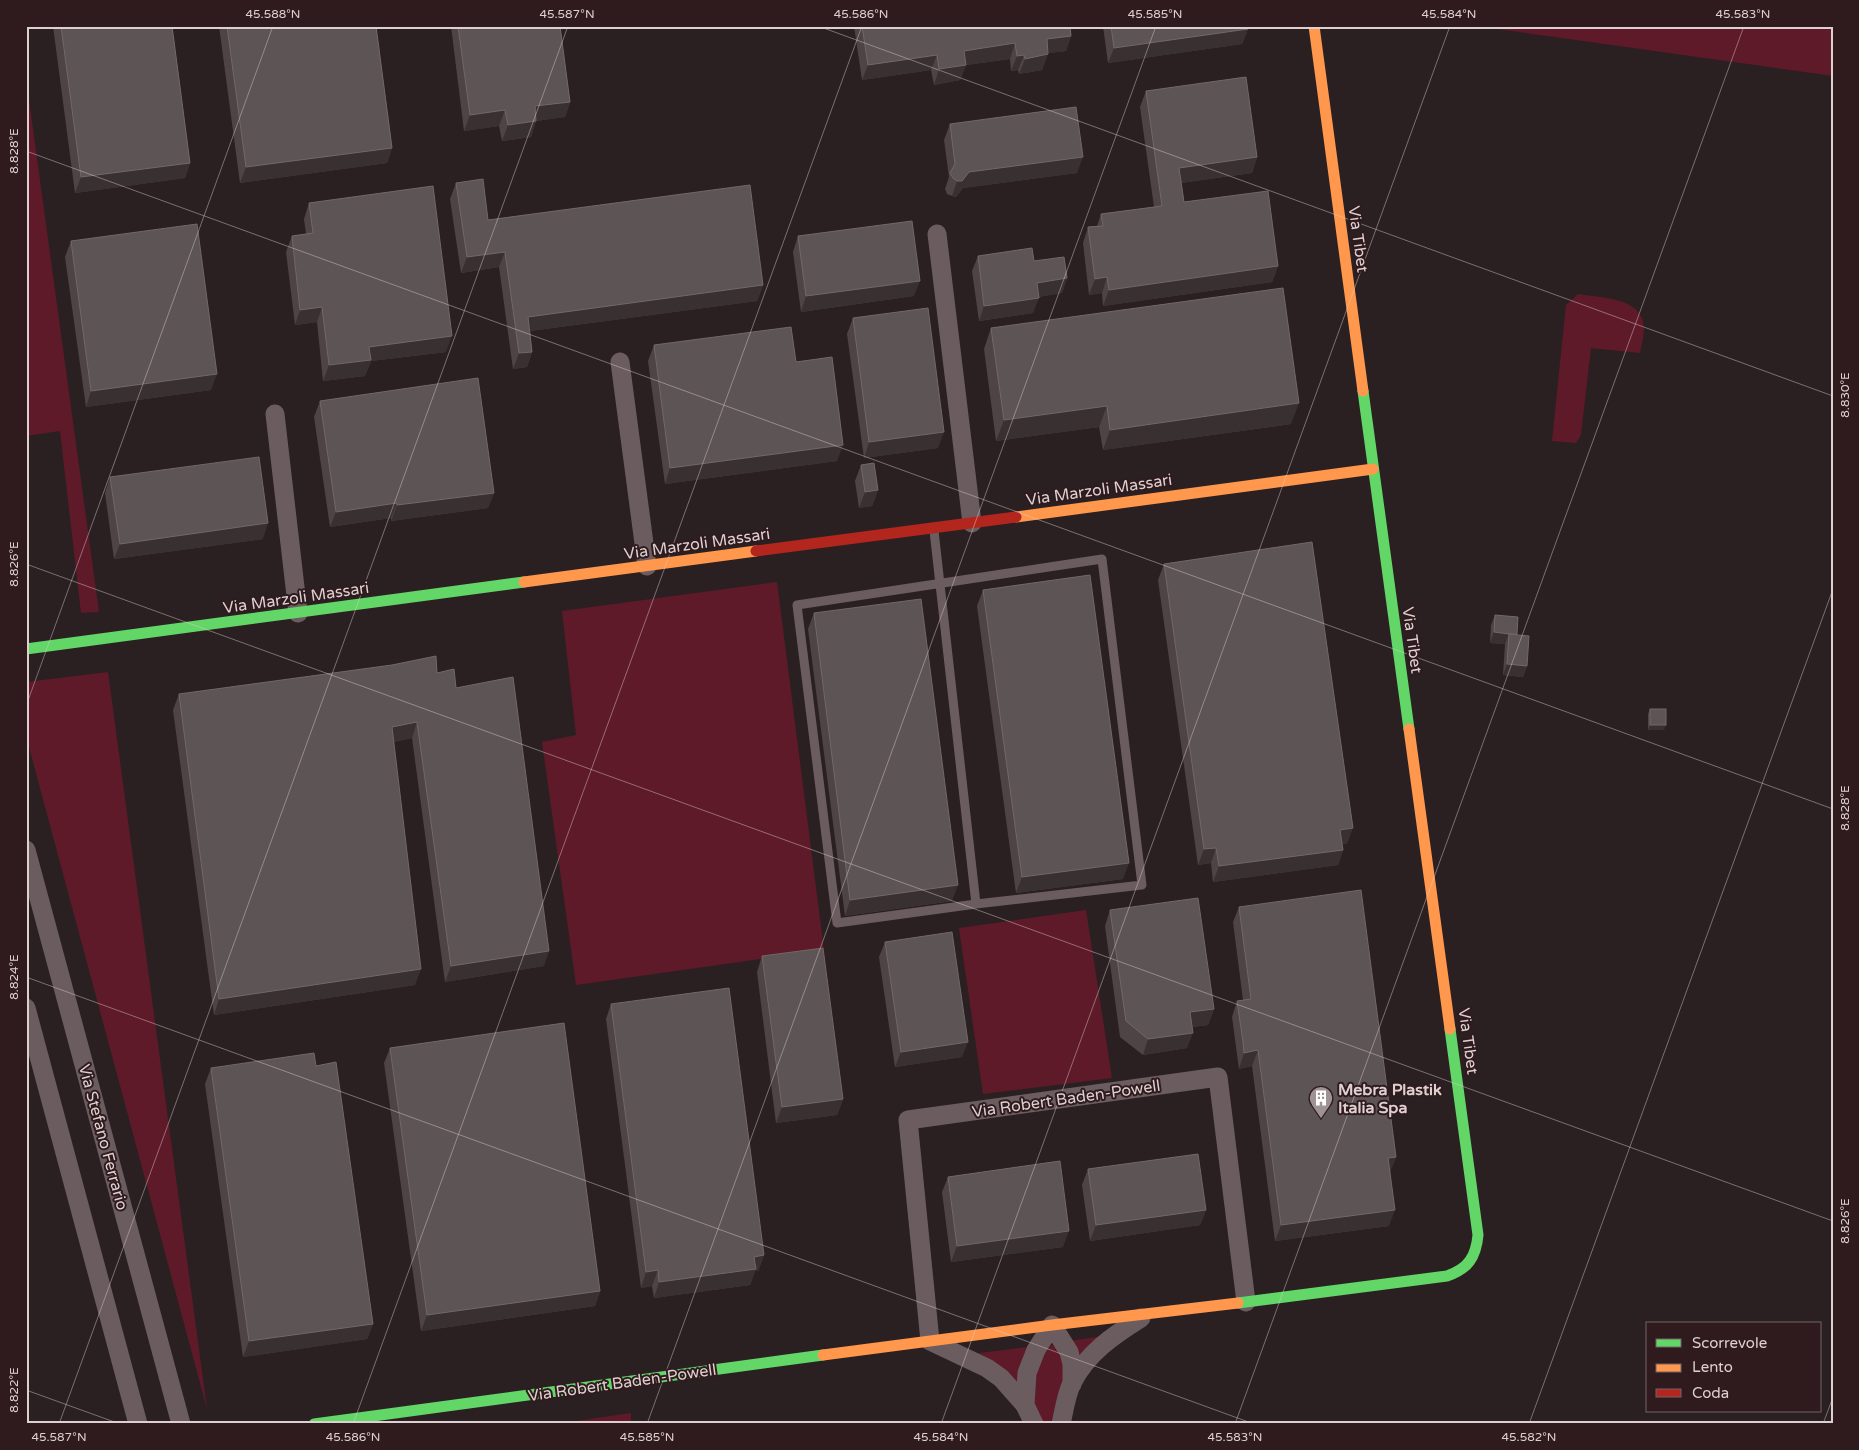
<svg xmlns="http://www.w3.org/2000/svg" width="1859" height="1450" font-family="'Varela Round',sans-serif">
<style>
.green{fill:#5e1a29}
.lines{fill:none;stroke-linecap:round;stroke-linejoin:round}
.lane{stroke:#6b5d5f;stroke-width:9}
.street{stroke:#6b5d5f;stroke-width:19}
.fast{stroke:#63d668;stroke-width:11}
.slow{stroke:#ff974d;stroke-width:11}
.jam{stroke:#b3261e;stroke-width:11}
.wall{fill:#4e4446}
.shaded-wall{fill:#393032}
.building{fill:#5d5455;stroke:#726769}
.ticks{fill:none;stroke:#ded0d1;stroke-width:1;stroke-opacity:0.45}
.labels{text-anchor:middle;stroke-width:4;stroke-linejoin:round;paint-order:stroke}
.street-label{font-size:16px;fill:#ded0d1;stroke:#2f1b1e}
.poi-label{font-size:16px;font-weight:bold;fill:#ded0d1;stroke:#2f1b1e;text-anchor:start}
.neatline{fill:none;stroke:#ded0d1;stroke-width:2}
.ticks-label{font-size:12px;text-anchor:middle;fill:#ded0d1}
</style>
<rect width="100%" height="100%" fill="#2a2022"/>
<g class="green">
<path d="M1476,26H1833V76Z"/>
<path d="M26,78L99,612L81,613L60,431L26,436Z"/>
<path d="M1578,294C1601,298 1644,297 1644,329C1644,337 1641,345 1640,353L1591,348L1581,435L1576,443L1552,441L1566,305Z"/>
<path d="M777,582L824,950L576,985L542,742L576,735L562,611Z"/>
<path d="M108,672L207,1409L26,736V682Z"/>
<path d="M1086,910L1112,1078L983,1094L959,928Z"/>
<path d="M1104,1336L1078,1366L1069,1341Z"/>
<path d="M1051,1345L1054,1346L1066,1361L1056,1424H1040L1032,1407L1035,1368Z"/>
<path d="M1035,1346L1020,1390L971,1354Z"/>
<path d="M631,1413V1424H569V1422Z"/>
</g>
<g class="lines">
<path class="lane" d="M934,531L976,904L1142,885L1102,559L797,605L837,923L976,904"/>
<g class="street">
<path d="M937,234L972,523"/>
<path d="M620,362L647,566"/>
<path d="M275,414L298,613"/>
<path d="M26,850L181,1424"/>
<path d="M26,1008L138,1424"/>
<path d="M1025,1405L1001,1378L987,1368L930,1341L908,1120L1218,1077L1246,1302"/>
<path d="M1034,1424L1025,1405L1027,1373L1036,1350L1052,1325L1069,1352L1072,1364V1384"/>
<path d="M1061,1424C1064,1411 1066,1395 1072,1383C1087,1353 1114,1335 1141,1318"/>
</g>
<g class="fast">
<path d="M1363,391L1409,729"/>
<path d="M26,649L524,582"/>
<path d="M1238,1303L1447,1276C1468,1269 1476,1257 1478,1235L1450,1029"/>
<path d="M314,1424L823,1355"/>
</g>
<g class="slow">
<path d="M1314,26L1363,391"/>
<path d="M1016,517L1373,469"/>
<path d="M524,582L756,551"/>
<path d="M1409,729L1450,1029"/>
<path d="M823,1355L1052,1325L1238,1303"/>
</g>
<path class="jam" d="M756,551L1016,517"/>
</g>
<g class="wall">
<path d="M53,26H172L190,163L185,178L75,193Z"/>
<path d="M219,26H376L392,148L387,163L240,183Z"/>
<path d="M451,26H560L570,102L565,117L536,121L531,137L502,141L499,126L464,131Z"/>
<path d="M854,26H1070L1071,36L1066,51L1048,53L1042,70L1019,74L1018,70L1011,71L1010,59L966,65L960,80L934,85L931,70L862,80Z"/>
<path d="M1103,26H1247L1248,29L1242,44L1108,63Z"/>
<path d="M1146,91L1257,157L1252,173L1181,183L1184,202L1278,266L1272,282L1103,306L1102,293L1089,295L1083,243L1088,227L1097,226L1101,214L1154,207L1140,107Z"/>
<path d="M950,124L1077,173L963,188L956,197L952,196L947,194L945,189L949,177L944,140Z"/>
<path d="M456,183L488,220L763,285L757,301L530,331L532,352L527,367L513,369L499,267L461,273L450,199Z"/>
<path d="M309,203L446,352L371,361L365,376L323,381L317,322L295,325L286,252L292,236L306,234L304,219Z"/>
<path d="M798,236L914,296L801,312L793,252Z"/>
<path d="M71,241L211,390L86,407L65,257Z"/>
<path d="M978,256L1034,261L1067,278L1062,293L1038,297L1033,313L979,321L972,271Z"/>
<path d="M853,318L938,448L864,458L847,334Z"/>
<path d="M991,328L1291,424L1103,450L1099,427L996,441L984,349Z"/>
<path d="M654,345L796,362L837,461L665,484L648,361Z"/>
<path d="M320,401L494,493L488,508L391,521V518L330,527L314,417Z"/>
<path d="M861,465L878,490L872,506L859,508L855,481Z"/>
<path d="M110,477L263,539L114,559L105,493Z"/>
<path d="M1164,564L1347,844H1342L1343,850L1338,865L1213,882L1211,863L1198,865L1158,580Z"/>
<path d="M983,590L1123,879L1016,893L977,606Z"/>
<path d="M814,613L952,901L845,916L808,629Z"/>
<path d="M1495,615L1517,634L1527,666L1523,677L1503,675L1505,644L1490,643L1491,625Z"/>
<path d="M437,673L456,688L544,966L445,982L412,738L393,742L415,985L214,1015L173,710L179,694Z"/>
<path d="M1650,709L1664,730H1648V714Z"/>
<path d="M1239,907L1396,1157L1390,1172L1389,1226L1275,1241L1252,1066L1239,1069L1232,1017L1237,1001L1243,1000L1233,922Z"/>
<path d="M1110,910L1214,1009L1208,1025L1192,1027L1187,1048L1143,1055L1120,1037L1105,926Z"/>
<path d="M885,942L962,1057L895,1067L879,957Z"/>
<path d="M762,956L843,1099L837,1115L776,1123L757,972Z"/>
<path d="M611,1004L764,1255L758,1271H755L750,1285L654,1298L652,1286L641,1288L606,1019Z"/>
<path d="M390,1048L600,1291L595,1306L421,1331L384,1063Z"/>
<path d="M316,1066L373,1324L367,1339L243,1357L205,1084L211,1068Z"/>
<path d="M1088,1169L1206,1210L1200,1225L1090,1241L1082,1185Z"/>
<path d="M948,1177L1063,1247L951,1262L942,1192Z"/>
</g>
<g class="shaded-wall">
<path d="M1248,29L1242,44L1108,63L1114,48Z"/>
<path d="M1071,36L1066,51L1041,54L1047,39Z"/>
<path d="M1015,43L1010,59L966,65L960,80L934,85L939,69L964,51Z"/>
<path d="M1048,54L1042,70L1019,74L1025,59Z"/>
<path d="M937,55L931,70L862,80L868,65Z"/>
<path d="M1024,55L1018,70L1011,71L1017,56Z"/>
<path d="M570,102L565,117L536,121L531,137L502,141L508,125L535,106Z"/>
<path d="M505,110L499,126L464,131L470,115Z"/>
<path d="M392,148L387,163L240,183L246,167Z"/>
<path d="M1083,157L1077,173L963,188L956,197L952,196L957,181L969,172Z"/>
<path d="M1257,157L1252,173L1173,184L1179,168Z"/>
<path d="M190,163L185,178L75,193L81,177Z"/>
<path d="M505,252L499,267L461,273L467,257Z"/>
<path d="M1278,266L1272,282L1103,306L1109,290Z"/>
<path d="M1107,277L1102,293L1089,295L1095,279Z"/>
<path d="M1067,278L1062,293L1031,298L1037,283Z"/>
<path d="M920,281L914,296L801,312L806,296Z"/>
<path d="M763,285L757,301L522,332L528,317Z"/>
<path d="M1039,298L1033,313L979,321L984,306Z"/>
<path d="M322,307L317,322L295,325L300,310Z"/>
<path d="M452,336L446,352L371,361L365,376L323,381L329,365L369,347Z"/>
<path d="M532,352L527,367L513,369L519,353Z"/>
<path d="M217,374L211,390L86,407L91,391Z"/>
<path d="M1299,403L1291,424L1103,450L1110,430Z"/>
<path d="M1107,406L1099,427L996,441L1004,420Z"/>
<path d="M944,432L938,448L864,458L869,442Z"/>
<path d="M843,445L837,461L665,484L670,468Z"/>
<path d="M878,490L872,506L859,508L865,492Z"/>
<path d="M494,493L488,508L391,521L397,505Z"/>
<path d="M397,503L391,518L330,527L336,512Z"/>
<path d="M268,523L263,539L114,559L120,544Z"/>
<path d="M1494,632L1509,634L1505,644L1490,643Z"/>
<path d="M1507,664L1527,666L1523,677L1503,675Z"/>
<path d="M417,722L412,738L386,743L392,727Z"/>
<path d="M1650,725H1666L1664,730H1648Z"/>
<path d="M1353,828L1347,844L1334,845L1340,830Z"/>
<path d="M1216,848L1211,863L1198,865L1204,849Z"/>
<path d="M1343,850L1338,865L1213,882L1219,866Z"/>
<path d="M1129,863L1123,879L1016,893L1022,877Z"/>
<path d="M958,885L952,901L845,916L850,900Z"/>
<path d="M549,951L544,966L445,982L451,966Z"/>
<path d="M421,969L415,985L214,1015L219,999Z"/>
<path d="M1214,1009L1208,1025L1184,1028L1190,1012Z"/>
<path d="M1193,1033L1187,1048L1143,1055L1148,1039Z"/>
<path d="M968,1042L962,1057L895,1067L901,1052Z"/>
<path d="M1258,1050L1252,1066L1239,1069L1244,1053Z"/>
<path d="M843,1099L837,1115L776,1123L782,1107Z"/>
<path d="M1396,1157L1390,1172L1388,1158Z"/>
<path d="M1206,1210L1200,1225L1090,1241L1096,1225Z"/>
<path d="M1395,1210L1389,1226L1275,1241L1281,1225Z"/>
<path d="M1069,1231L1063,1247L951,1262L957,1246Z"/>
<path d="M764,1255L758,1271H755L750,1285L654,1298L659,1282L754,1257Z"/>
<path d="M658,1270L652,1286L641,1288L646,1272Z"/>
<path d="M600,1291L595,1306L421,1331L427,1315Z"/>
<path d="M373,1324L367,1339L243,1357L249,1341Z"/>
</g>
<g class="building">
<path d="M61,26H172L190,163L81,177Z"/>
<path d="M227,26H376L392,148L246,167Z"/>
<path d="M458,26H560L570,102L535,106L536,121L508,125L505,110L470,115Z"/>
<path d="M862,26H1070L1071,36L1047,39L1048,54L1025,59L1024,55L1017,56L1015,43L964,51L966,65L939,69L937,55L868,65Z"/>
<path d="M1111,26H1247L1248,29L1114,48Z"/>
<path d="M1246,77L1257,157L1179,168L1184,202L1268,191L1278,266L1109,290L1107,277L1095,279L1088,227L1103,226L1101,214L1162,206L1146,91Z"/>
<path d="M1076,107L1083,157L969,172L962,181H957L953,178L950,173L955,164L950,124Z"/>
<path d="M483,179L488,220L750,185L763,285L528,317L532,352L519,353L505,252L467,257L456,183Z"/>
<path d="M433,186L452,336L369,347L371,360L329,365L322,307L300,310L292,236L313,233L309,203Z"/>
<path d="M912,221L920,281L806,296L798,236Z"/>
<path d="M197,224L217,374L91,391L71,241Z"/>
<path d="M1032,248L1034,261L1064,257L1067,278L1037,283L1039,298L984,306L978,256Z"/>
<path d="M1283,288L1299,403L1110,430L1107,406L1004,420L991,328Z"/>
<path d="M928,308L944,432L869,442L853,318Z"/>
<path d="M791,327L796,362L832,357L843,445L670,468L654,345Z"/>
<path d="M478,378L494,493L397,505V503L336,512L320,401Z"/>
<path d="M259,457L268,523L120,544L110,477Z"/>
<path d="M874,463L878,490L865,492L861,465Z"/>
<path d="M1312,542L1353,828L1340,830L1343,850L1219,866L1216,848L1204,849L1164,564Z"/>
<path d="M1090,575L1129,863L1022,877L983,590Z"/>
<path d="M921,599L958,885L850,900L814,613Z"/>
<path d="M1495,615L1518,617L1517,634H1509L1529,636L1527,666L1507,664L1509,634L1494,632Z"/>
<path d="M436,656L437,673L454,669L456,688L513,677L549,951L451,966L417,722L392,727L421,969L219,999L179,694L392,665Z"/>
<rect x="1650" y="709" width="16" height="16"/>
<path d="M1361,890L1396,1157L1388,1158L1395,1210L1281,1225L1258,1050L1244,1053L1243,1042L1237,1001L1251,999L1239,907Z"/>
<path d="M1198,898L1214,1009L1190,1012L1193,1033L1148,1039L1126,1021L1110,910Z"/>
<path d="M952,932L968,1042L901,1052L885,942Z"/>
<path d="M823,948L843,1099L782,1107L762,956Z"/>
<path d="M729,988L764,1255L754,1257L756,1269L659,1282L658,1270L646,1272L611,1004Z"/>
<path d="M564,1023L600,1291L427,1315L390,1048Z"/>
<path d="M314,1053L316,1066L336,1062L373,1324L249,1341L211,1068Z"/>
<path d="M1198,1154L1206,1210L1096,1225L1088,1169Z"/>
<path d="M1060,1161L1069,1231L957,1246L948,1177Z"/>
</g>
<path class="ticks" d="M818,26L1833,396M26,151L1833,809M26,564L1833,1221M26,706L273,26M26,977L1254,1424M26,1390L120,1424M59,1424L568,26M353,1424L862,26M647,1424L1156,26M941,1424L1450,26M1235,1424L1744,26M1529,1424L1833,589M1823,1424L1833,1397"/>
<defs>
<g id="building-pin" transform="scale(1.25)"><path d="M0 17L-7.5 6A9.5 9.5 0 1 1 7.5 6Z" fill="#9f9294" stroke="#2f1b1e"/><path d="M-4-6H4V6H1V3H-1V6H-4ZM-2.5-4.3h1.7v1.8h-1.7ZM.8-4.3h1.7v1.8H.8ZM-2.5-1h1.7V.8h-1.7ZM.8-1h1.7V.8H.8Z" fill="#fff"/></g>
</defs>
<g fill-rule="evenodd">
<use href="#building-pin" x="1321" y="1098"/>
</g>
<g class="labels">
<g class="street-label">
<text transform="translate(1359 239) rotate(82)" y="6">Via Tibet</text>
<text transform="translate(1099 489) rotate(-8)" y="6">Via Marzoli Massari</text>
<text transform="translate(697 543) rotate(-8)" y="6">Via Marzoli Massari</text>
<text transform="translate(296 597) rotate(-8)" y="6">Via Marzoli Massari</text>
<text transform="translate(1413 640) rotate(82)" y="6">Via Tibet</text>
<text transform="translate(1469 1041) rotate(82)" y="6">Via Tibet</text>
<text transform="translate(1066 1098) rotate(-8)" y="6">Via Robert Baden-Powell</text>
<text transform="translate(104 1137) rotate(75)" y="6">Via Stefano Ferrario</text>
<text transform="translate(622 1382) rotate(-8)" y="6">Via Robert Baden-Powell</text>
</g>
<g class="poi-label">
<text x="1338" y="1095">Mebra Plastik<tspan x="1338" dy="18">Italia Spa</tspan></text>
</g>
</g>
<rect width="1859" height="1450" fill="none" stroke="#2f1b1e" stroke-width="55"/>
<rect x="1646" y="1322" width="175" height="90" fill="#2f1b1e" stroke="#756366"/>
<rect x="1656" y="1339" width="25" height="8" fill="#63d668" stroke="#756366"/>
<text x="1692" y="1348" font-size="15" fill="#ded0d1">Scorrevole</text>
<rect x="1656" y="1364" width="25" height="8" fill="#ff974d" stroke="#756366"/>
<text x="1692" y="1372" font-size="15" fill="#ded0d1">Lento</text>
<rect x="1656" y="1389" width="25" height="8" fill="#b3261e" stroke="#756366"/>
<text x="1692" y="1398" font-size="15" fill="#ded0d1">Coda</text>
<rect x="28" y="28" width="1804" height="1394" class="neatline"/>
<g class="ticks-label">
<text x="273" y="18">45.588°N</text>
<text x="567" y="18">45.587°N</text>
<text x="861" y="18">45.586°N</text>
<text x="1155" y="18">45.585°N</text>
<text x="1449" y="18">45.584°N</text>
<text x="1743" y="18">45.583°N</text>
<text transform="translate(14 151) rotate(-90)" y="4">8.828°E</text>
<text transform="translate(1845 395) rotate(-90)" y="4">8.830°E</text>
<text transform="translate(14 564) rotate(-90)" y="4">8.826°E</text>
<text transform="translate(1845 808) rotate(-90)" y="4">8.828°E</text>
<text transform="translate(14 977) rotate(-90)" y="4">8.824°E</text>
<text transform="translate(1845 1221) rotate(-90)" y="4">8.826°E</text>
<text transform="translate(14 1390) rotate(-90)" y="4">8.822°E</text>
<text x="59" y="1441">45.587°N</text>
<text x="353" y="1441">45.586°N</text>
<text x="647" y="1441">45.585°N</text>
<text x="941" y="1441">45.584°N</text>
<text x="1235" y="1441">45.583°N</text>
<text x="1529" y="1441">45.582°N</text>
</g>
</svg>
